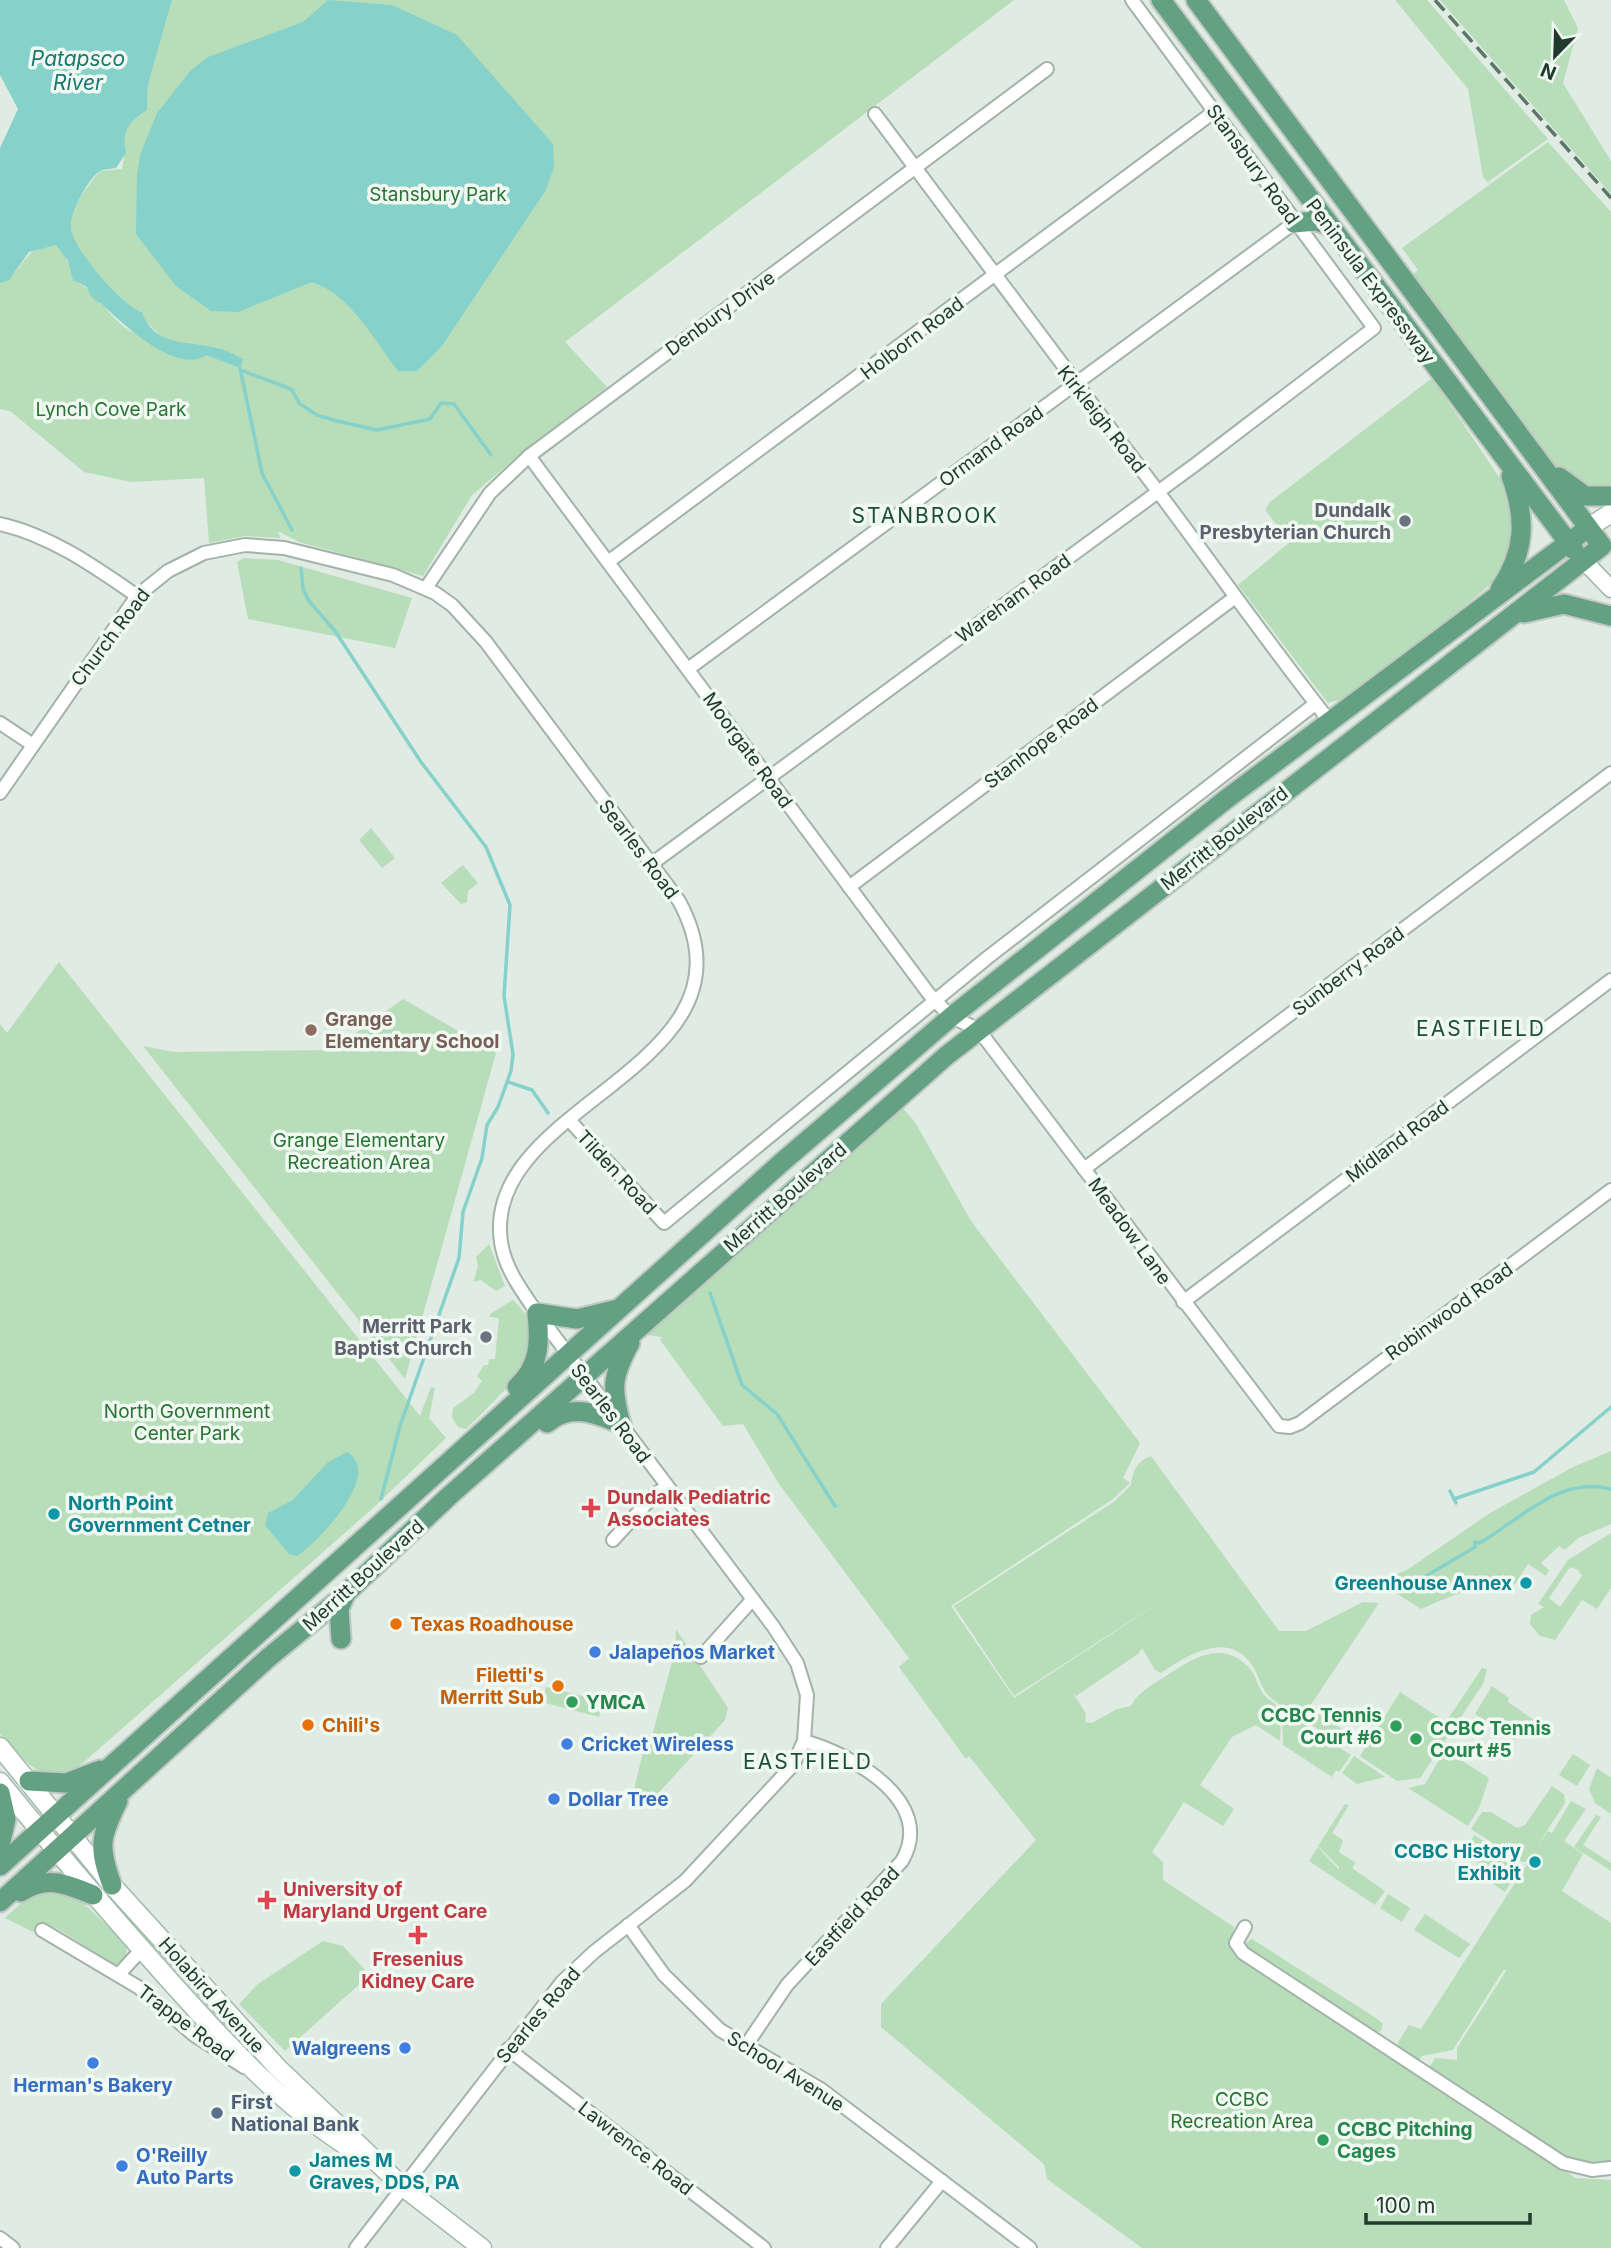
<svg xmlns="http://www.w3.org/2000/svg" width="1611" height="2248" font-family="Inter,sans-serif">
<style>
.green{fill:#b8ddb9;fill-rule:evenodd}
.water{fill:#86d1ca}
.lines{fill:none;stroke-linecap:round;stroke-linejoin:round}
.stream{stroke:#86d1ca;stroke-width:3.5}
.minor-casing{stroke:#a3b3a9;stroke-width:16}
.tertiary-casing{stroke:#a3b3a9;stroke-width:19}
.secondary-casing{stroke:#a1baab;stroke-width:21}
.primary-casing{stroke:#c1c8c4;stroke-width:23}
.minor{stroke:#fff;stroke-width:12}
.tertiary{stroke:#fff;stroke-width:16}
.secondary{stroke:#fff;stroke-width:18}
.primary{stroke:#63a182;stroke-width:19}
.rail{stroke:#5b7768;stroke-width:3.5;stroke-dasharray:14 7;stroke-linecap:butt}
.worship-dot{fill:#6b7280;stroke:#f0f8f2;stroke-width:2.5}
.education-dot{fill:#8d6e63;stroke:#f0f8f2;stroke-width:2.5}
.health-dot{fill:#e0444e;stroke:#f0f8f2;stroke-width:2.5}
.culture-dot{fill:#0f9aa8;stroke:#f0f8f2;stroke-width:2.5}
.food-dot{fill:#e8710a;stroke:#f0f8f2;stroke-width:2.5}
.shop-dot{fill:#3f7fe0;stroke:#f0f8f2;stroke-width:2.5}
.leisure-dot{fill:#2e9e5b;stroke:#f0f8f2;stroke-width:2.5}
.service-dot{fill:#5c6f8a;stroke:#f0f8f2;stroke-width:2.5}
.labels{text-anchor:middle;stroke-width:7;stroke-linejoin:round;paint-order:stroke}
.street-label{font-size:19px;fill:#203b2d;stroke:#f0f8f2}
.park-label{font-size:19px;fill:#2a7334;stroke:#f0f8f2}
.worship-label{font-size:19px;font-weight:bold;fill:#5b616d;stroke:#f0f8f2;text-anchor:end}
.education-label{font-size:19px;font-weight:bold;fill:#785e54;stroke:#f0f8f2;text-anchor:start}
.health-label{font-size:19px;font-weight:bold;fill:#be3a42;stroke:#f0f8f2;text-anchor:start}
.culture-label{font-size:19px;font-weight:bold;fill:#0d838f;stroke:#f0f8f2;text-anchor:start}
.food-label{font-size:19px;font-weight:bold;fill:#c56008;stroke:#f0f8f2;text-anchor:start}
.shop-label{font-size:19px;font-weight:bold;fill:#366cbe;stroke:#f0f8f2;text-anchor:start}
.leisure-label{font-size:19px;font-weight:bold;fill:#27864d;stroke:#f0f8f2;text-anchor:start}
.service-label{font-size:19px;font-weight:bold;fill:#4e5e75;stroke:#f0f8f2;text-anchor:start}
.water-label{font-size:21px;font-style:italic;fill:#1a7870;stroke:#f0f8f2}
.neighbourhood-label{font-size:21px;letter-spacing:2px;fill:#1c4e35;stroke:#f0f8f2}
</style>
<rect width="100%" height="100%" fill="#e0ebe3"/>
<g class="green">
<path d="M172,0H1014L565,342L607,387L535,442L472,495L423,576L299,542L278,531L280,538L245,536L209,543L204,478L131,482L84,472L10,411L0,409V283C26,272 20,246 56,245L62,250L78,283C98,291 109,319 129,330C162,348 203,350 237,367L204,345L176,344L161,337L146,321L142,312C123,307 67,244 71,223C75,203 87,186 100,171L122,169C130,136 113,133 147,110L148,85Z"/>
<path d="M1395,0H1427L1548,139L1488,182L1483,177L1468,89Z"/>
<path d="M1440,0H1564L1578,28L1563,83L1611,161V194Z"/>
<path d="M1548,142L1611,212V489L1604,492L1563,478L1411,276L1418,270L1402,248Z"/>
<path d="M1432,378L1516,502L1512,562L1483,591L1352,696L1328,703L1238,585L1290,542L1265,510L1270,502Z"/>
<path d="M244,558L278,560L412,598L395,648L248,619L237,562Z"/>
<path d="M371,828L395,858L382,868L359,840Z"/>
<path d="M463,865L478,883L468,891L467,902L461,904L441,883Z"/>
<path d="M59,962L420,1416L431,1387L435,1388L429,1418L446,1438L372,1509L84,1762C45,1792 26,1762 0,1734V1024L7,1033Z"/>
<path d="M403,999L496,1053L405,1379L143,1046L174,1052L332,1050Z"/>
<path d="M901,1106L915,1122L971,1221L1140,1443L1123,1478L1130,1483L1113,1499L951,1606L1014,1698L1175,1592L1014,1696L954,1606L1115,1501L1131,1485C1133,1470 1137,1461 1151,1456L1279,1631H1306L1363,1602L1379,1603L1302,1718C1292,1712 1280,1706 1271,1698C1261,1690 1259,1675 1252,1665C1228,1629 1186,1656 1161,1673L1155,1670L1142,1648L1138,1654L1076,1696L1073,1693L1086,1714L1085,1722L1092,1723L1117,1709L1131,1706C1138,1692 1152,1685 1166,1676C1193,1658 1224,1638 1251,1670C1256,1677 1258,1686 1263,1694C1266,1698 1271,1700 1275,1704C1283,1714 1280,1729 1280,1741L1256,1725L1232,1737L1200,1785L1234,1809L1223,1826L1184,1802L1152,1852L1163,1862V1880L1234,1927L1233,1934L1245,1943L1252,1939L1376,2018L1383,2024L1381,2031L1375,2033L1338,2009L1575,2178L1611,2180V2248H1142L1047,2179L1044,2164L881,2027V2004L1036,1840L969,1756L966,1759L899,1667L909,1658L779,1484L743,1424L723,1426L660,1340L662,1337L647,1335Z"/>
<path d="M489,1244L505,1286L496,1291L481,1280L473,1282L478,1267L476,1257Z"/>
<path d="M513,1300C523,1310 537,1327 535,1343C533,1366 483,1412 466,1429L458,1427L452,1418L453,1408L474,1393L482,1381L477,1376L484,1365H488L489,1359H495L499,1318L490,1317V1314Z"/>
<path d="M1611,1451V1524L1578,1538L1565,1550L1559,1546L1541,1563L1549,1570L1546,1576L1528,1564L1515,1584C1491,1577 1444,1599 1421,1609L1391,1590L1384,1579L1407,1570L1490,1513L1573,1467Z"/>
<path d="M1611,1533V1588L1597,1609L1582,1600L1555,1640L1540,1636L1530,1624L1531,1615L1544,1607L1538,1604L1568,1560ZM1570,1567L1578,1570L1582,1576L1560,1607L1549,1598Z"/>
<path d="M676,1629L728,1708L725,1720L643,1810L630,1807L647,1735L652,1736L675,1651Z"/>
<path d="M1482,1668L1487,1669L1483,1684L1420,1778L1397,1781L1360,1756L1400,1692L1446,1722Z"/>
<path d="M1492,1686L1509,1698L1508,1702L1537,1722L1530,1733L1525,1730L1515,1740L1475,1714Z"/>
<path d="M546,1687L603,1701L599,1717L542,1702Z"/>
<path d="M1311,1709L1357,1739L1348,1748L1304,1720Z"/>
<path d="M1282,1710L1351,1755L1339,1772L1336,1770L1332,1777L1283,1745Z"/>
<path d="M1447,1751L1489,1778L1479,1808L1468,1826L1408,1788L1425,1784L1442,1755Z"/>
<path d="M1573,1754L1590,1765L1577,1786L1559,1775Z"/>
<path d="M1354,1756L1385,1777L1357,1784L1342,1773Z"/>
<path d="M1597,1768L1611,1778V1814L1595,1803L1589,1789Z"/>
<path d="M1552,1786L1564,1794L1565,1803L1536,1848L1548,1831L1552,1833L1571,1801L1586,1809L1564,1841L1583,1854L1562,1891L1611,1923V2163L1596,2165L1561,2155L1429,2068L1435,2058L1457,2060V2048L1506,1971L1504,1969L1453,2050L1422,2056L1418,2061L1399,2048L1398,2042L1409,2025L1421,2029L1529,1861L1522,1862L1471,1829L1482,1812H1491L1517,1828L1525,1825Z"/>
<path d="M1345,1804L1349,1805L1332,1833L1343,1840L1339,1852L1356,1863L1352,1868L1385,1891L1375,1905L1309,1861L1318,1847L1339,1870V1867L1318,1846Z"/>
<path d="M1596,1815L1601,1817L1583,1845L1611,1863V1871L1574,1847Z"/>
<path d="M1474,1835L1521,1865L1505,1892L1474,1871L1479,1860L1466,1851Z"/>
<path d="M37,1889L72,1892L127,1945L126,1956L116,1965L58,1929L48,1925L39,1930L36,1927L33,1932L5,1918Z"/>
<path d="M1388,1894L1410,1908L1402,1922L1380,1908Z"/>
<path d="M1425,1914L1470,1944L1459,1958L1414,1930Z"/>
<path d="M323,1941L343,1946L365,1970L363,1981L285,2051L239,2004L258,1984Z"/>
</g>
<g class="water">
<path d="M0,0H172L148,85L147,110C129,122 121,130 126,153L116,168C112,169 104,169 100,171C89,177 69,215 71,228C73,249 122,306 142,312C155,348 187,340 217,348C226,350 235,355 243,359L240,368L206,355C178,376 121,323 101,303C93,301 89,293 87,287L73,280L68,261L56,245L29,252L9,280L0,283V148L18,109L0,75Z"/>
<path d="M328,0L392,5L457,35L553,144L554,167L546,190L442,346L417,371H398C374,340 350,294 312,282L238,312L211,311L176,286L136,234L137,174L140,155L157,113L191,70L208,57L303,22Z"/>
<path d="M347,1452C384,1474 318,1542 297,1556L289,1554L265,1525L268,1513L293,1500L328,1462Z"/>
</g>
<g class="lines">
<g class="stream">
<path d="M240,368L262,473L292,530"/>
<path d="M243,371L291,389L300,404L317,415L337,421L377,430L430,419L441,403L454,404L491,455"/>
<path d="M301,568L303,589L309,601L335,631L421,762L486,847L510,905L504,996L513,1054L511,1071L498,1107L487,1125L482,1158L463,1212L459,1258L400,1426L381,1499"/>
<path d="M508,1082L532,1090L548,1113"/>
<path d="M710,1293L742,1385L777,1414L835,1506"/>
<path d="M1450,1491L1456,1503"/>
<path d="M1454,1499L1534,1472L1611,1407"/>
<path d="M1475,1542L1480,1543C1522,1518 1559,1476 1611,1489"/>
<path d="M1421,1579L1475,1547V1542"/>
</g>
<g class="minor-casing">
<g id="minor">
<path d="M875,114C957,224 1039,334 1122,444C1193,536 1259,632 1331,723"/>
<path d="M529,456L929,994L951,1017L978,1029L1279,1426L1290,1427L1300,1423L1611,1190"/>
<path d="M0,524C50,535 95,567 137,596"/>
<path d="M608,562L1215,111"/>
<path d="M426,588L490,493L529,456L1047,69"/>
<path d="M688,669L1294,223"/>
<path d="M0,723L33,745"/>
<path d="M0,793L137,596L168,571L204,553L245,545L284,548L393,575L435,593L452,605L486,642L679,901C770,1068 480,1102 501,1242C505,1269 522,1291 537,1313L773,1626L797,1663L807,1695L804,1741L793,1765L685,1881L594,1952L562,1982L356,2248"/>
<path d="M650,865L1196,464L1374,328L1132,0"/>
<path d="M849,887L1234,598"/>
<path d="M570,1121L664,1223L987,958L1315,704"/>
<path d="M1084,1169L1611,773"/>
<path d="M1183,1302L1611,980"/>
<path d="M613,1540L655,1494L667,1487"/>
<path d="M701,1657L752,1600"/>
<path d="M628,1925L664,1975L720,2030L822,2090L1030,2248"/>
<path d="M1245,1927L1236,1943L1243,1953L1563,2163L1592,2170L1611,2168"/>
<path d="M42,1930L138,1987L194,2035L244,2067"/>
<path d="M119,1974L142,1949"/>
<path d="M745,2047L787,1985L902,1861C937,1801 851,1754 804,1741"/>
<path d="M508,2049L764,2248"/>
<path d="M0,2238L13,2248"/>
<path d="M887,2248L942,2181"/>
</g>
</g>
<g class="tertiary-casing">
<path id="tertiary" d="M1584,561L1611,589"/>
</g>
<g class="secondary-casing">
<g id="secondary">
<path d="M1588,528L1611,513"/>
<path d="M0,1747L112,1885L278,2068L403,2187L482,2248"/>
<path d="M0,1782C55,1850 112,1916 170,1981C227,2044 281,2105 353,2150"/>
</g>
</g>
<g class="primary-casing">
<g id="primary">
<path d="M1161,0L1574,550"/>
<path d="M1294,223L1317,221L1329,226"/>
<path d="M1559,477L1585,496H1611"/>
<path d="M1500,589C1526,551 1526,518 1511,476"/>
<path d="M1524,613L1564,604L1611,616"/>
<path d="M517,1387C540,1366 540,1342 537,1313L577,1319L614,1310"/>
<path d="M547,1423C571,1403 595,1413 621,1424"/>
<path d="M621,1424C611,1388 612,1376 630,1343"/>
<path d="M341,1639L339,1609L346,1593"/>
<path d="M29,1781L66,1783L100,1770"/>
<path d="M0,1793L6,1819L0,1845"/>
<path d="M0,1866L781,1163L951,1017L1229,797L1588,528"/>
<path d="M112,1885C98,1847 100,1837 118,1801"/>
<path d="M21,1892C46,1875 67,1884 93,1895"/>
<path d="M0,1902L268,1658L341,1598L448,1497L946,1056L1602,546L1196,0"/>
</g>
</g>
<use href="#minor" class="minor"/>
<use href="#tertiary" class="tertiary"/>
<use href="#secondary" class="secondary"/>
<use href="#primary" class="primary"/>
<path class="rail" d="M1435,0L1611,198"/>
</g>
<g class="worship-dot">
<circle cx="1405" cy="521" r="7"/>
<circle cx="486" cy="1337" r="7"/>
</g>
<circle class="education-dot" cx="311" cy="1030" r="7"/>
<g class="health-dot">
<path d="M587.5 1497.5h7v7h7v7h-7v7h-7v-7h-7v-7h7z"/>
<path d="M263.5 1889.5h7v7h7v7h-7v7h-7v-7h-7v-7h7z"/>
<path d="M414.5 1924.5h7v7h7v7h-7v7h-7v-7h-7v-7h7z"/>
</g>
<g class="culture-dot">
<circle cx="54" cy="1514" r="7"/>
<circle cx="1526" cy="1583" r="7"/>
<circle cx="1535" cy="1862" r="7"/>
<circle cx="295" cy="2171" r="7"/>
</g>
<g class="food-dot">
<circle cx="396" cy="1624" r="7"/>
<circle cx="558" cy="1686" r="7"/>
<circle cx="308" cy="1725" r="7"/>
</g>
<g class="shop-dot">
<circle cx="595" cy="1652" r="7"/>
<circle cx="567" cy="1744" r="7"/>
<circle cx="554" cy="1799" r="7"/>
<circle cx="405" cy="2048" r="7"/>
<circle cx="93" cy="2063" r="7"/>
<circle cx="122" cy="2166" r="7"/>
</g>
<g class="leisure-dot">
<circle cx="572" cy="1702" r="7"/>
<circle cx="1396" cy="1726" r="7"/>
<circle cx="1416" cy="1739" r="7"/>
<circle cx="1323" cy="2140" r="7"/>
</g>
<circle class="service-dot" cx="217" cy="2113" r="7"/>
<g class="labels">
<g class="street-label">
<text transform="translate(1253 164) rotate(54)" y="7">Stansbury Road</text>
<text transform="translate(1371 281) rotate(53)" y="7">Peninsula Expressway</text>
<text transform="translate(720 313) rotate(-36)" y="7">Denbury Drive</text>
<text transform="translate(912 338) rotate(-37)" y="7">Holborn Road</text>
<text transform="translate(1102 419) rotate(52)" y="7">Kirkleigh Road</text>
<text transform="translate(991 446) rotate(-36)" y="7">Ormand Road</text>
<text transform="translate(1013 598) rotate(-36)" y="7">Wareham Road</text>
<text transform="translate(110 637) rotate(-53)" y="7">Church Road</text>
<text transform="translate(1041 743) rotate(-37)" y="7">Stanhope Road</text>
<text transform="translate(748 750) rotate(54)" y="7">Moorgate Road</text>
<text transform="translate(1224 838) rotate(-38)" y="7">Merritt Boulevard</text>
<text transform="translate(639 849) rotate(53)" y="7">Searles Road</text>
<text transform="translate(1348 971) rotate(-37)" y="7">Sunberry Road</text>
<text transform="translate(1397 1141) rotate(-37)" y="7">Midland Road</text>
<text transform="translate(617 1172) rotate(47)" y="7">Tilden Road</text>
<text transform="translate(785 1197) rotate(-41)" y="7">Merritt Boulevard</text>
<text transform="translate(1130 1231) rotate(54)" y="7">Meadow Lane</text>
<text transform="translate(1449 1311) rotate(-36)" y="7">Robinwood Road</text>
<text transform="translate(611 1413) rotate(53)" y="7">Searles Road</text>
<text transform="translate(363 1575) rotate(-42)" y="7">Merritt Boulevard</text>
<text transform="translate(852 1916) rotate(-47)" y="7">Eastfield Road</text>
<text transform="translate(212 1995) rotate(48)" y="7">Holabird Avenue</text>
<text transform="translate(538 2015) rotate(-50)" y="7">Searles Road</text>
<text transform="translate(186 2023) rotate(37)" y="7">Trappe Road</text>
<text transform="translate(786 2071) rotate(32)" y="7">School Avenue</text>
<text transform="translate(636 2148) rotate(38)" y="7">Lawrence Road</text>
</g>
<g class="park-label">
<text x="438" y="201">Stansbury Park</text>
<text x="111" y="416">Lynch Cove Park</text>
<text x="359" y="1147">Grange Elementary<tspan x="359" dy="22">Recreation Area</tspan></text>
<text x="187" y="1418">North Government<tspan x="187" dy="22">Center Park</tspan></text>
<text x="1242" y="2106">CCBC<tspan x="1242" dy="22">Recreation Area</tspan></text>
</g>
<g class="worship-label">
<text x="1391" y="517">Dundalk<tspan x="1391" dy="22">Presbyterian Church</tspan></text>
<text x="472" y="1333">Merritt Park<tspan x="472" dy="22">Baptist Church</tspan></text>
</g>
<g class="education-label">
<text x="325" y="1026">Grange<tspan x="325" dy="22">Elementary School</tspan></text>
</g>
<g class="health-label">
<text x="607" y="1504">Dundalk Pediatric<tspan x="607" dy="22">Associates</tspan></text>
<text x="283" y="1896">University of<tspan x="283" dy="22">Maryland Urgent Care</tspan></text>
<text x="418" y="1966" text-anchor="middle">Fresenius<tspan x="418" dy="22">Kidney Care</tspan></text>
</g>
<g class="culture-label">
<text x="68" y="1510">North Point<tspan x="68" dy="22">Government Cetner</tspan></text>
<text x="1512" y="1590" text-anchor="end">Greenhouse Annex</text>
<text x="1521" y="1858" text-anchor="end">CCBC History<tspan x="1521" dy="22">Exhibit</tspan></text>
<text x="309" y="2167">James M<tspan x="309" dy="22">Graves, DDS, PA</tspan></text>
</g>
<g class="food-label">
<text x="410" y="1631">Texas Roadhouse</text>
<text x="544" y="1682" text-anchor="end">Filetti's<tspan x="544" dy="22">Merritt Sub</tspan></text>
<text x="322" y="1732">Chili's</text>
</g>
<g class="shop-label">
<text x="609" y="1659">Jalapeños Market</text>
<text x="581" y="1751">Cricket Wireless</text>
<text x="568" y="1806">Dollar Tree</text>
<text x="391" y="2055" text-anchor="end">Walgreens</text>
<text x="93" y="2092" text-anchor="middle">Herman's Bakery</text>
<text x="136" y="2162">O'Reilly<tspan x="136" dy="22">Auto Parts</tspan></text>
</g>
<g class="leisure-label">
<text x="586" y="1709">YMCA</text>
<text x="1382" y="1722" text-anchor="end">CCBC Tennis<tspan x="1382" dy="22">Court #6</tspan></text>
<text x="1430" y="1735">CCBC Tennis<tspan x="1430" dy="22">Court #5</tspan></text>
<text x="1337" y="2136">CCBC Pitching<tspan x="1337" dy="22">Cages</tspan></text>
</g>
<g class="service-label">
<text x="231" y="2109">First<tspan x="231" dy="22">National Bank</tspan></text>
</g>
<g class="water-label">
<text x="78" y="66">Patapsco<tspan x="78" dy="24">River</tspan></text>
</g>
<g class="neighbourhood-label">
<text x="925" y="523">STANBROOK</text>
<text x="1481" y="1036">EASTFIELD</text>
<text x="808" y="1769">EASTFIELD</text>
</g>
</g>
<g transform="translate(1555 56) rotate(203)" stroke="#f0f8f2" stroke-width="5" paint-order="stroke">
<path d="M0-5L12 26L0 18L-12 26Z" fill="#203b2d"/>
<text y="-10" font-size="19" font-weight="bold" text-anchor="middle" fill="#203b2d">N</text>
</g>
<path d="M1366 2213v10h164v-10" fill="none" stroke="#203b2d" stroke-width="3.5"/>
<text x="1376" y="2213" font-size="21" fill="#203b2d" stroke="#f0f8f2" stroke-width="5" paint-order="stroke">100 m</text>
</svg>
